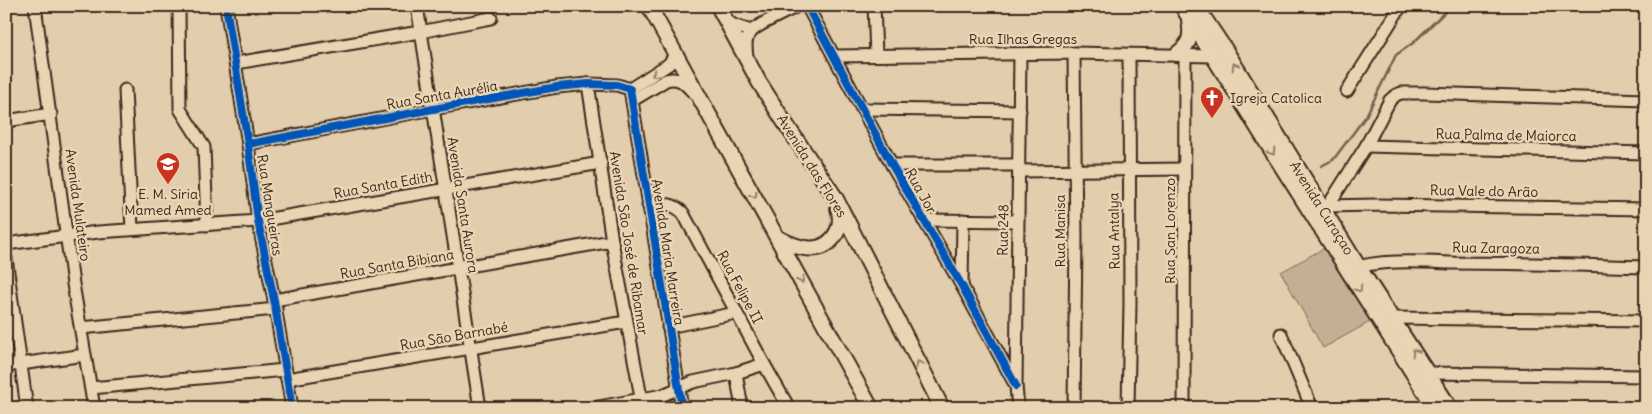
<svg xmlns="http://www.w3.org/2000/svg" width="1652" height="414" font-family="Delius,sans-serif">
<style>
.green{fill:#c3af93;stroke:#7f6c58}
.lines{fill:none;stroke-linecap:round;stroke-linejoin:round}
.stream{stroke:#74614e;stroke-width:2.5}
.minor-casing{stroke:#3b2a1e;stroke-width:15}
.major-casing{stroke:#3b2a1e;stroke-width:18}
.minor{stroke:#e9d4b3;stroke-width:11}
.major{stroke:#e9d4b3;stroke-width:14}
.cycleway-casing{stroke:#e9d4b3;stroke-width:11}
.cycleway{stroke:#0057b8;stroke-width:8}
.oneway{stroke:#927f68}
.labels{text-anchor:middle;stroke-width:5;stroke-linejoin:round;paint-order:stroke}
.street-label{font-size:14px;fill:#3b2a1e;stroke:#e9d4b3}
.poi-label{font-size:14px;fill:#3b2a1e;stroke:#e9d4b3;text-anchor:start}
</style>
<rect width="100%" height="100%" fill="#e2cdad"/>
<filter id="ink" filterUnits="userSpaceOnUse"><feTurbulence type="fractalNoise" baseFrequency=".02" numOctaves="2"/><feDisplacementMap in="SourceGraphic" scale="10" xChannelSelector="R" yChannelSelector="G"/><feConvolveMatrix kernelMatrix="1 2 1 2 8 2 1 2 1" color-interpolation-filters="sRGB"/></filter>
<g filter="url(#ink)">
<path class="green" d="M1328,246L1370,322L1323,348L1281,272Z"/>
<g class="lines">
<path class="stream" d="M1321,166L1333,160L1366,116L1396,55L1413,43L1451,6"/>
<g class="minor-casing">
<g id="minor">
<path d="M35,6L73,284L94,408"/>
<path d="M179,6L180,109L204,147L207,225"/>
<path d="M226,6L248,144L258,221L274,300L292,408"/>
<path d="M417,6L480,408"/>
<path d="M807,6L892,165L962,286L1016,386"/>
<path d="M874,6L876,55"/>
<path d="M725,19L733,25L751,31"/>
<path d="M834,56L1074,53L1212,56"/>
<path d="M747,57C746,48 744,38 752,31C758,24 787,12 797,6"/>
<path d="M236,63L420,32L491,18"/>
<path d="M588,84L612,241L643,408"/>
<path d="M630,89L669,64L675,54"/>
<path d="M125,90L132,229"/>
<path d="M1347,91L1401,6"/>
<path d="M633,100L666,80C680,76 685,84 694,93"/>
<path d="M863,109L1020,111"/>
<path d="M6,121L51,114"/>
<path d="M248,144L433,109L557,87L588,84L617,85L630,89L682,408"/>
<path d="M1366,146L1646,153"/>
<path d="M892,165H1019"/>
<path d="M1019,171L1184,169"/>
<path d="M648,205C662,204 672,202 683,213L764,364L789,408"/>
<path d="M1323,206L1377,205L1646,209"/>
<path d="M1328,206L1366,146L1390,100L1396,95L1401,93H1425L1646,100"/>
<path d="M923,220L1017,221"/>
<path d="M6,244L98,232L258,221L601,163"/>
<path d="M6,258L27,408"/>
<path d="M1351,269C1379,259 1424,262 1454,263C1518,263 1582,265 1646,267"/>
<path d="M962,286L963,220"/>
<path d="M274,300L612,241"/>
<path d="M1392,318L1646,321"/>
<path d="M668,327L736,313"/>
<path d="M81,328L276,309"/>
<path d="M1281,334L1312,408"/>
<path d="M6,366L85,355"/>
<path d="M736,373L742,408"/>
<path d="M1429,373L1646,376"/>
<path d="M287,379L626,322"/>
<path d="M91,388L285,370"/>
<path d="M593,408L663,395L693,382L736,373L764,364"/>
<path d="M1018,408L1016,386L1020,54"/>
<path d="M1074,408L1076,240L1074,53"/>
<path d="M1128,408L1130,304L1129,55"/>
<path d="M1184,408L1185,54"/>
</g>
</g>
<g class="major-casing">
<g id="major">
<path d="M649,6L871,408"/>
<path d="M718,6L759,82L785,123L835,197L942,408"/>
<path d="M1182,6L1272,151L1435,408"/>
<path d="M1196,6L1226,51L1358,266L1450,408"/>
<path d="M1177,54C1190,44 1192,37 1189,20"/>
<path d="M778,238C798,249 824,257 837,232C841,224 841,217 838,208"/>
</g>
</g>
<use href="#minor" class="minor"/>
<use href="#major" class="major"/>
<g class="cycleway-casing">
<g id="cycleway">
<path d="M226,6L248,144L258,221L274,300L292,408"/>
<path d="M807,6L892,165L962,286L1016,386"/>
<path d="M248,144L433,109L557,87L588,84L617,85L630,89L682,408"/>
</g>
</g>
<use href="#cycleway" class="cycleway"/>
</g>
<defs><path id="oneway-chevron" d="M-2-3.5L2.5 0L-2 3.5" fill="none" stroke-width="1.6" stroke-linecap="round" stroke-linejoin="round" transform="scale(1.25)"/></defs>
<g class="oneway">
<use href="#oneway-chevron" transform="translate(1235 66) rotate(-121)"/>
<use href="#oneway-chevron" transform="translate(655 74) rotate(148)"/>
<use href="#oneway-chevron" transform="translate(1272 152) rotate(58)"/>
<use href="#oneway-chevron" transform="translate(754 195) rotate(61)"/>
<use href="#oneway-chevron" transform="translate(801 280) rotate(61)"/>
<use href="#oneway-chevron" transform="translate(1359 289) rotate(57)"/>
<use href="#oneway-chevron" transform="translate(1415 352) rotate(-123)"/>
<use href="#oneway-chevron" transform="translate(919 364) rotate(-117)"/>
</g>
</g>
<defs>
<g id="church-pin" transform="scale(1.25)"><path d="M0 17L-7.5 6A9.5 9.5 0 1 1 7.5 6Z" fill="#c8321e" stroke="#e9d4b3"/><path d="M-1.2-6h2.4v3.5h3.3v2.4h-3.3V6h-2.4V-.1h-3.3v-2.4h3.3Z" fill="#fff"/></g>
<g id="school-pin" transform="scale(1.25)"><path d="M0 17L-7.5 6A9.5 9.5 0 1 1 7.5 6Z" fill="#c8321e" stroke="#e9d4b3"/><path d="M0-5L7-2L0 1L-7-2ZM-4 1L0 2.5L4 1V4Q0 6-4 4Z" fill="#fff"/></g>
</defs>
<g fill-rule="evenodd">
<use href="#church-pin" x="1212" y="98"/>
<use href="#school-pin" x="168" y="164"/>
</g>
<g class="labels">
<g class="street-label">
<text x="1023" y="44">Rua Ilhas Gregas</text>
<text transform="translate(442 95) rotate(-10)" y="5">Rua Santa Aurélia</text>
<text transform="translate(1506 135) rotate(1)" y="5">Rua Palma de Maiorca</text>
<text transform="translate(812 166) rotate(58)" y="5">Avenida das Flores</text>
<text transform="translate(383 185) rotate(-10)" y="5">Rua Santa Edith</text>
<text transform="translate(921 191) rotate(61)" y="5">Rua Jor</text>
<text transform="translate(1484 191) rotate(1)" y="5">Rua Vale do Arão</text>
<text transform="translate(78 205) rotate(82)" y="5">Avenida Mulateiro</text>
<text transform="translate(270 205) rotate(81)" y="5">Rua Mangueiras</text>
<text transform="translate(463 205) rotate(81)" y="5">Avenida Santa Aurora</text>
<text transform="translate(1322 208) rotate(58)" y="5">Avenida Curaçao</text>
<text transform="translate(1003 230) rotate(-89)" y="5">Rua 248</text>
<text transform="translate(1060 231) rotate(-90)" y="5">Rua Manisa</text>
<text transform="translate(1114 231) rotate(-91)" y="5">Rua Antalya</text>
<text transform="translate(1170 231) rotate(-90)" y="5">Rua San Lorenzo</text>
<text transform="translate(629 243) rotate(81)" y="5">Avenida São José de Ribamar</text>
<text transform="translate(1496 248) rotate(1)" y="5">Rua Zaragoza</text>
<text transform="translate(668 252) rotate(81)" y="5">Avenida Maria Marreira</text>
<text transform="translate(397 264) rotate(-10)" y="5">Rua Santa Bibiana</text>
<text transform="translate(740 287) rotate(62)" y="5">Rua Felipe II</text>
<text transform="translate(454 336) rotate(-10)" y="5">Rua São Barnabé</text>
</g>
<g class="poi-label">
<text x="1230" y="103">Igreja Catolica</text>
<text x="168" y="199" text-anchor="middle">E. M. Síria<tspan x="168" dy="16">Mamed Amed</tspan></text>
</g>
</g>
<rect width="1652" height="414" fill="none" stroke="#e9d4b3" stroke-width="25"/>
<rect x="12" y="12" width="1627" height="389" fill="none" stroke="#3b2a1e" stroke-width="2" filter="url(#ink)"/>
</svg>
